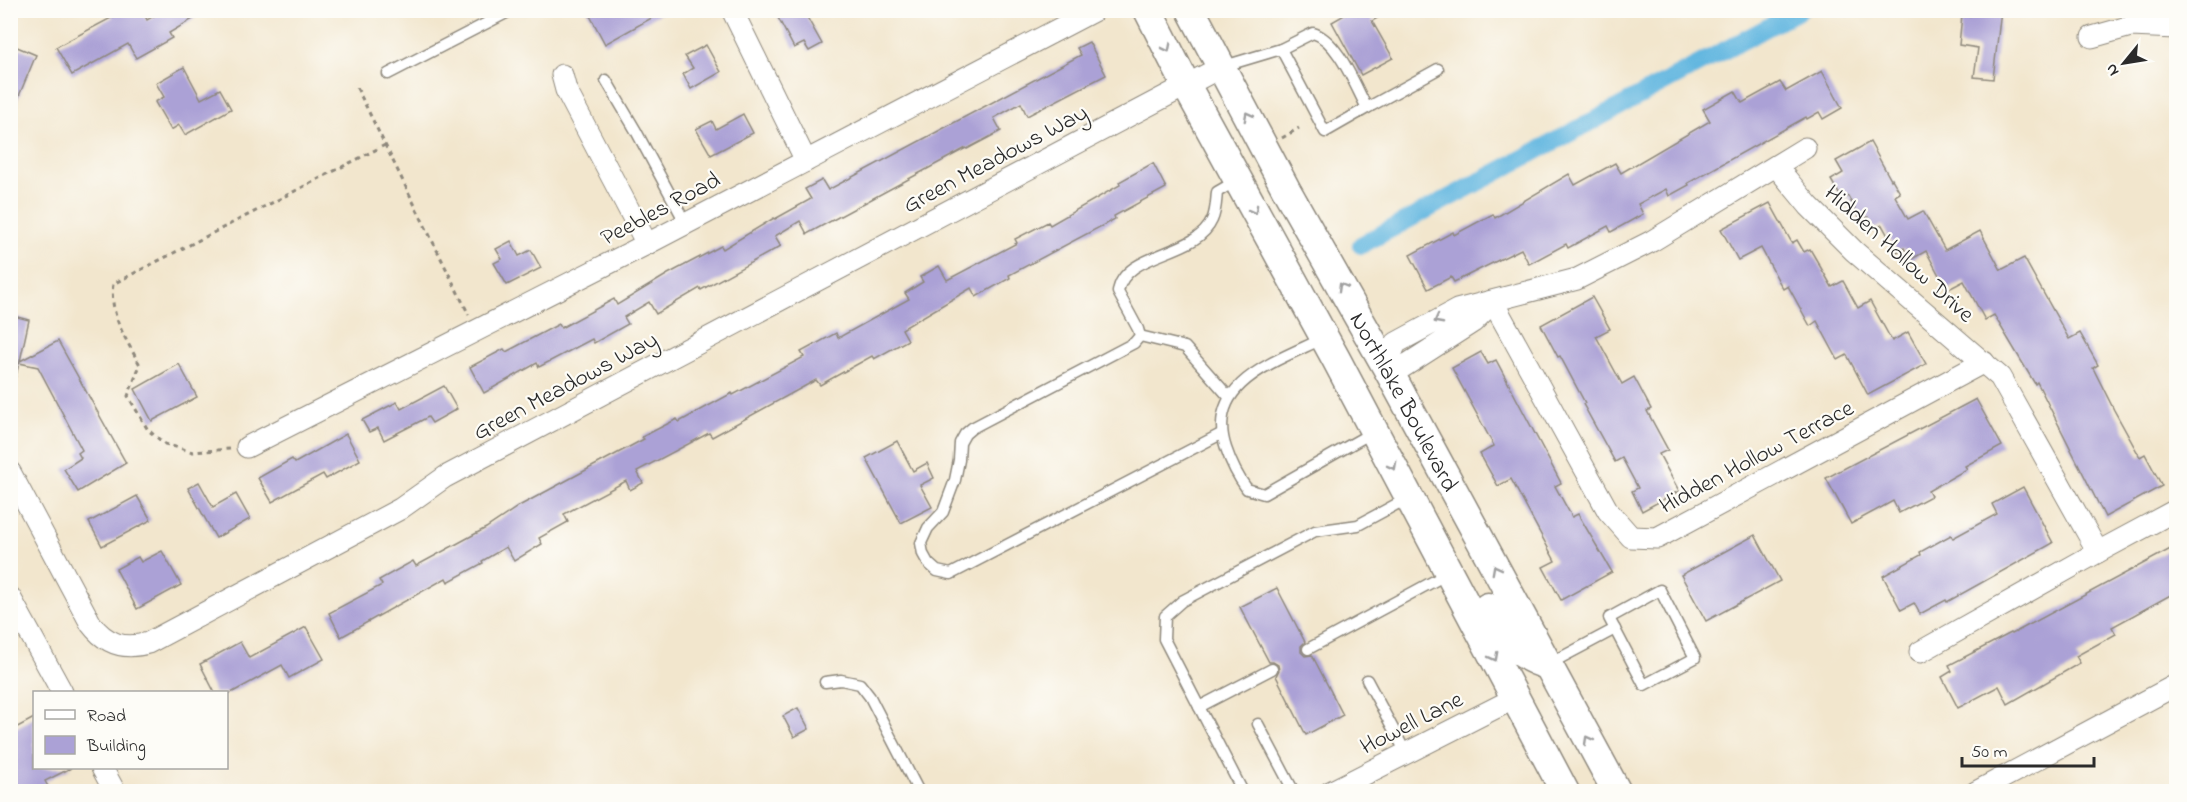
<svg xmlns="http://www.w3.org/2000/svg" width="2187" height="802" font-family="'Indie Flower',sans-serif">
<style>
.lines{fill:none;stroke-linecap:round;stroke-linejoin:round}
.canal{stroke:#64b7e0;stroke-width:18}
.building{fill:#aba1d6}
.lane-casing{stroke:#8e887c;stroke-width:13}
.street-casing{stroke:#8e887c;stroke-width:23}
.secondary-casing{stroke:#8e887c;stroke-width:31}
.path{stroke:#8e887c;stroke-width:3;stroke-dasharray:4.5 4.5;stroke-linecap:butt}
.lane{stroke:#fff;stroke-width:10}
.street{stroke:#fff;stroke-width:21}
.secondary{stroke:#fff;stroke-width:28}
.oneway{stroke:#a0a0a0}
.labels{text-anchor:middle;stroke-width:4.5;stroke-linejoin:round;paint-order:stroke}
.street-label{font-size:24px;fill:#2b2b2b;stroke:#fdfcf7}
</style>
<rect width="100%" height="100%" fill="#fdfcf7"/>
<filter id="ink" filterUnits="userSpaceOnUse"><feTurbulence type="fractalNoise" baseFrequency=".0167" numOctaves="2"/><feDisplacementMap in="SourceGraphic" scale="12" xChannelSelector="R" yChannelSelector="G"/><feConvolveMatrix kernelMatrix="1 2 1 2 8 2 1 2 1" color-interpolation-filters="sRGB"/></filter>
<filter id="wash" filterUnits="userSpaceOnUse"><feTurbulence type="fractalNoise" baseFrequency=".008" numOctaves="4" result="noise"/><feDisplacementMap in="SourceGraphic" scale="24" xChannelSelector="R" yChannelSelector="G"/><feGaussianBlur stdDeviation="1.35" result="paint"/><feColorMatrix in="noise" values="0 0 0 0 0 0 0 0 0 0 0 0 0 0 0 0 0 1.4 0 .05"/><feComposite in="paint" operator="in"/></filter>
<g filter="url(#wash)">
<rect width="100%" height="100%" fill="#f2e6cd"/>
<g class="lines">
<path class="canal" d="M1361,245L1800,10"/>
</g>
<g id="blocks">
<g class="building">
<path d="M109,10H142L147,20L164,10H208L169,33L172,38L136,58L128,44L72,75L56,47L113,17Z"/>
<path d="M587,10H666L605,44Z"/>
<path d="M774,10H803L822,44L809,51L804,43L794,48Z"/>
<path d="M1353,10H1391L1372,21L1393,58L1361,75L1332,22Z"/>
<path d="M1971,10H2001L1993,79L1974,77L1978,48L1959,45L1962,15L1970,16Z"/>
<path d="M1089,42L1106,75L1027,116L1021,103L994,118L1001,131L967,149L966,148L807,234L800,221L775,236L781,246L701,290L700,288L656,314L649,302L624,317L628,324L594,343L592,339L539,367L537,363L484,393L470,367L504,349L506,352L559,324L561,328L614,299L617,305L668,274L721,246L723,249L774,218L775,219L811,199L805,189L822,180L828,190L1081,55L1077,48Z"/>
<path d="M10,44L36,55L11,115L10,114Z"/>
<path d="M706,45L721,72L691,89L683,74L693,68L685,56Z"/>
<path d="M184,67L201,99L220,89L231,109L185,135L179,125L171,130L155,102L164,97L156,83Z"/>
<path d="M1822,71L1842,108L1823,119L1819,112L1807,119L1806,117L1688,183L1689,185L1669,196L1666,189L1638,204L1643,214L1611,232L1608,226L1568,248L1566,244L1529,264L1521,249L1454,282L1451,277L1428,289L1410,255L1453,232L1454,235L1493,214L1495,218L1569,174L1575,185L1615,163L1621,173L1710,121L1703,109L1735,91L1742,103L1780,82L1786,91Z"/>
<path d="M743,114L753,133L711,155L696,129L712,121L716,129Z"/>
<path d="M1870,142L1891,180L1892,179L1900,193L1895,196L1908,219L1923,211L1945,250L1980,231L2001,270L2024,258L2069,339L2080,333L2098,365L2093,368L2114,410L2140,457L2145,454L2162,486L2105,517L2037,382L2035,384L1994,315L1985,320L1964,281L1947,290L1926,251L1910,260L1904,248L1897,252L1882,225L1874,229L1868,217L1861,220L1848,196L1842,199L1831,180L1843,173L1836,161Z"/>
<path d="M1153,163L1166,188L1114,216L1115,219L1009,275L1010,278L976,297L971,288L902,329L908,340L874,359L872,356L820,385L816,380L712,437L709,433L637,471L643,483L630,490L626,481L564,514L568,522L539,538L542,544L514,561L506,547L482,561L483,563L448,582L446,578L341,637L329,613L382,585L379,580L413,561L416,566L486,528L519,506L644,439L642,437L677,419L679,422L732,393L733,395L804,357L801,352L836,333L838,338L909,299L905,293L923,282L920,277L939,266L947,280L1017,243L1015,239L1048,222L1050,225L1120,185L1119,182Z"/>
<path d="M1770,203L1792,243L1797,240L1804,252L1810,249L1832,287L1843,281L1858,308L1870,301L1892,341L1908,332L1926,364L1868,395L1847,355L1838,360L1817,321L1810,326L1788,286L1783,289L1761,248L1738,260L1721,229Z"/>
<path d="M511,241L519,256L531,250L541,268L507,285L494,263L502,259L496,249Z"/>
<path d="M1592,297L1610,329L1596,336L1622,384L1634,377L1651,409L1647,411L1668,450L1659,454L1679,491L1642,511L1632,491L1638,488L1622,458L1615,462L1583,404L1585,403L1560,356L1558,357L1541,325Z"/>
<path d="M10,315L29,320L20,361L58,341L126,463L78,492L64,469L81,458L78,453L82,450L38,367L19,363L16,376H10Z"/>
<path d="M1481,352L1488,364L1496,360L1561,483L1555,486L1572,517L1578,514L1612,572L1561,600L1543,567L1555,561L1511,479L1498,486L1480,454L1494,446L1452,368Z"/>
<path d="M179,364L197,397L152,421L135,389Z"/>
<path d="M444,386L457,409L432,423L428,417L384,440L378,428L369,432L362,420L397,402L401,409Z"/>
<path d="M1976,399L2002,446L1965,466L1967,469L1928,491L1931,496L1899,513L1893,501L1851,524L1826,478Z"/>
<path d="M346,434L360,460L326,479L323,474L272,502L258,478L292,459L295,463Z"/>
<path d="M897,441L913,471L927,463L934,478L920,485L932,507L901,523L866,458Z"/>
<path d="M199,482L213,507L236,494L250,519L216,538L188,488Z"/>
<path d="M2023,487L2053,543L1947,602L1946,600L1920,614L1914,603L1901,610L1883,576L1921,555L1920,552L1951,535L1953,538L1997,514L1992,504Z"/>
<path d="M137,496L151,520L102,546L89,522Z"/>
<path d="M1755,535L1780,581L1706,621L1681,575Z"/>
<path d="M2176,546V592L2112,627L2116,634L2076,656L2080,663L2008,704L1999,686L1958,708L1942,677L1952,671L1949,665L2011,633L2012,634Z"/>
<path d="M162,551L181,585L137,609L116,569L138,557L141,562Z"/>
<path d="M1277,588L1305,642L1301,646V652L1305,656L1312,655L1343,715L1306,735L1276,676L1279,670L1278,665L1273,662H1269L1240,607Z"/>
<path d="M306,627L324,659L289,678L282,665L231,693H215L200,664L240,642L249,658Z"/>
<path d="M798,708L809,729L794,737L783,716Z"/>
<path d="M34,718V768H71L45,781L51,792H10V731Z"/>
</g>
</g>
</g>
<g filter="url(#ink)">
<use href="#blocks" fill-opacity="0" stroke="#8e887c" stroke-width="1.5"/>
<g class="lines">
<g class="lane-casing">
<g id="lane">
<path d="M1281,49L1325,132L1367,108"/>
<path d="M1221,67L1281,49L1313,33C1338,40 1355,86 1367,108L1438,69"/>
<path d="M388,74L512,10"/>
<path d="M606,80L636,131L686,224"/>
<path d="M1140,336L1185,347L1229,397"/>
<path d="M1324,338C1277,361 1204,383 1226,448C1231,463 1238,477 1247,489L1264,494L1373,432"/>
<path d="M1221,434L951,574L937,571L928,563L923,554L921,543L928,528L943,512L955,480L959,460L960,443L965,434L972,428L1134,343L1140,336L1138,329L1118,292C1124,251 1196,257 1212,220C1216,212 1216,202 1217,192L1236,181"/>
<path d="M1660,590L1695,658L1644,685L1609,618Z"/>
<path d="M1308,649L1449,573"/>
<path d="M1549,664L1615,629"/>
<path d="M1367,680L1406,753"/>
<path d="M825,682L841,680L860,684L870,697L919,792"/>
<path d="M1199,707L1272,669"/>
<path d="M1258,724L1294,792"/>
<path d="M1243,792L1164,639L1165,616L1182,601L1315,531L1358,525L1408,498"/>
</g>
</g>
<g class="street-casing">
<g id="street">
<path d="M732,10L806,161"/>
<path d="M2092,37L2131,26L2176,28"/>
<path d="M562,75L566,90L647,244"/>
<path d="M1776,166L1809,206L1854,251L2000,377L2098,552"/>
<path d="M1493,302L1608,511L1631,537L1657,538L1984,362"/>
<path d="M1493,302L1473,322L1403,367L1386,366L1396,343L1457,310L1577,279L1652,241L1805,148"/>
<path d="M247,447L647,244L1095,10"/>
<path d="M10,472L91,624C106,644 124,650 148,643L400,509L445,477L1221,67"/>
<path d="M10,597L62,692"/>
<path d="M1920,652L2098,552L2176,510"/>
<path d="M102,768L115,792"/>
<path d="M1330,792L1515,698"/>
<path d="M1976,792L2176,685"/>
</g>
</g>
<g class="secondary-casing">
<g id="secondary">
<path d="M1148,10L1186,85L1336,359L1565,792"/>
<path id="s1" d="M1191,10L1288,193L1386,366L1617,792"/>
<path d="M1488,607C1504,636 1514,656 1548,665"/>
</g>
</g>
<g class="path">
<path d="M357,88L469,315"/>
<path d="M1282,138L1299,128"/>
<path d="M230,449L193,452L165,444L148,430L128,396L140,365C126,339 109,315 113,284L385,145"/>
</g>
<use href="#lane" class="lane"/>
<use href="#street" class="street"/>
<use href="#secondary" class="secondary"/>
</g>
<defs><path id="oneway-chevron" d="M-2-3.5L2.5 0L-2 3.5" fill="none" stroke-width="1.6" stroke-linecap="round" stroke-linejoin="round" transform="scale(1.5)"/></defs>
<g class="oneway">
<use href="#oneway-chevron" transform="translate(1167 48) rotate(63)"/>
<use href="#oneway-chevron" transform="translate(1248 116) rotate(-118)"/>
<use href="#oneway-chevron" transform="translate(1254 210) rotate(61)"/>
<use href="#oneway-chevron" transform="translate(1342 287) rotate(-120)"/>
<use href="#oneway-chevron" transform="translate(1438 320) rotate(152)"/>
<use href="#oneway-chevron" transform="translate(1393 466) rotate(62)"/>
<use href="#oneway-chevron" transform="translate(1496 569) rotate(-118)"/>
<use href="#oneway-chevron" transform="translate(1494 657) rotate(62)"/>
<use href="#oneway-chevron" transform="translate(1588 740) rotate(-119)"/>
</g>
</g>
<g class="labels">
<g class="street-label">
<text transform="translate(995 158) rotate(-28)" y="8">Green Meadows Way</text>
<text transform="translate(660 208) rotate(-28)" y="8">Peebles Road</text>
<text transform="translate(1900 253) rotate(42)" y="8">Hidden Hollow Drive</text>
<text transform="translate(565 385) rotate(-28)" y="8">Green Meadows Way</text>
<text dy="8" stroke="none"><textPath href="#s1" startOffset="446">Northlake Boulevard</textPath></text>
<text transform="translate(1756 456) rotate(-28)" y="8">Hidden Hollow Terrace</text>
<text transform="translate(1411 722) rotate(-27)" y="8">Howell Lane</text>
</g>
</g>
<rect width="2187" height="802" fill="none" stroke="#fdfcf7" stroke-width="36"/>
<rect x="33" y="691" width="195" height="78" fill="#fdfcf7" stroke="#a9a8a5" stroke-width="1.5"/>
<rect x="45" y="710" width="30" height="9" fill="#ffffff" stroke="#a9a8a5" stroke-width="1.5"/>
<text x="87" y="721" font-size="18" fill="#2b2b2b">Road</text>
<rect x="45" y="736" width="30" height="18" fill="#aba1d6" stroke="#a9a8a5" stroke-width="1.5"/>
<text x="87" y="751" font-size="18" fill="#2b2b2b">Building</text>
<g transform="translate(2124 63) rotate(240)" stroke="#fdfcf7" stroke-width="4.5" paint-order="stroke">
<path d="M0-4.5L10 22L0 15L-10 22Z" fill="#2b2b2b"/>
<text y="-9" font-size="16" font-weight="bold" text-anchor="middle" fill="#2b2b2b">N</text>
</g>
<path d="M1962 757v9h132v-9" fill="none" stroke="#2b2b2b" stroke-width="3"/>
<text x="1971" y="757" font-size="18" fill="#2b2b2b" stroke="#fdfcf7" stroke-width="4.5" paint-order="stroke">50 m</text>
</svg>
